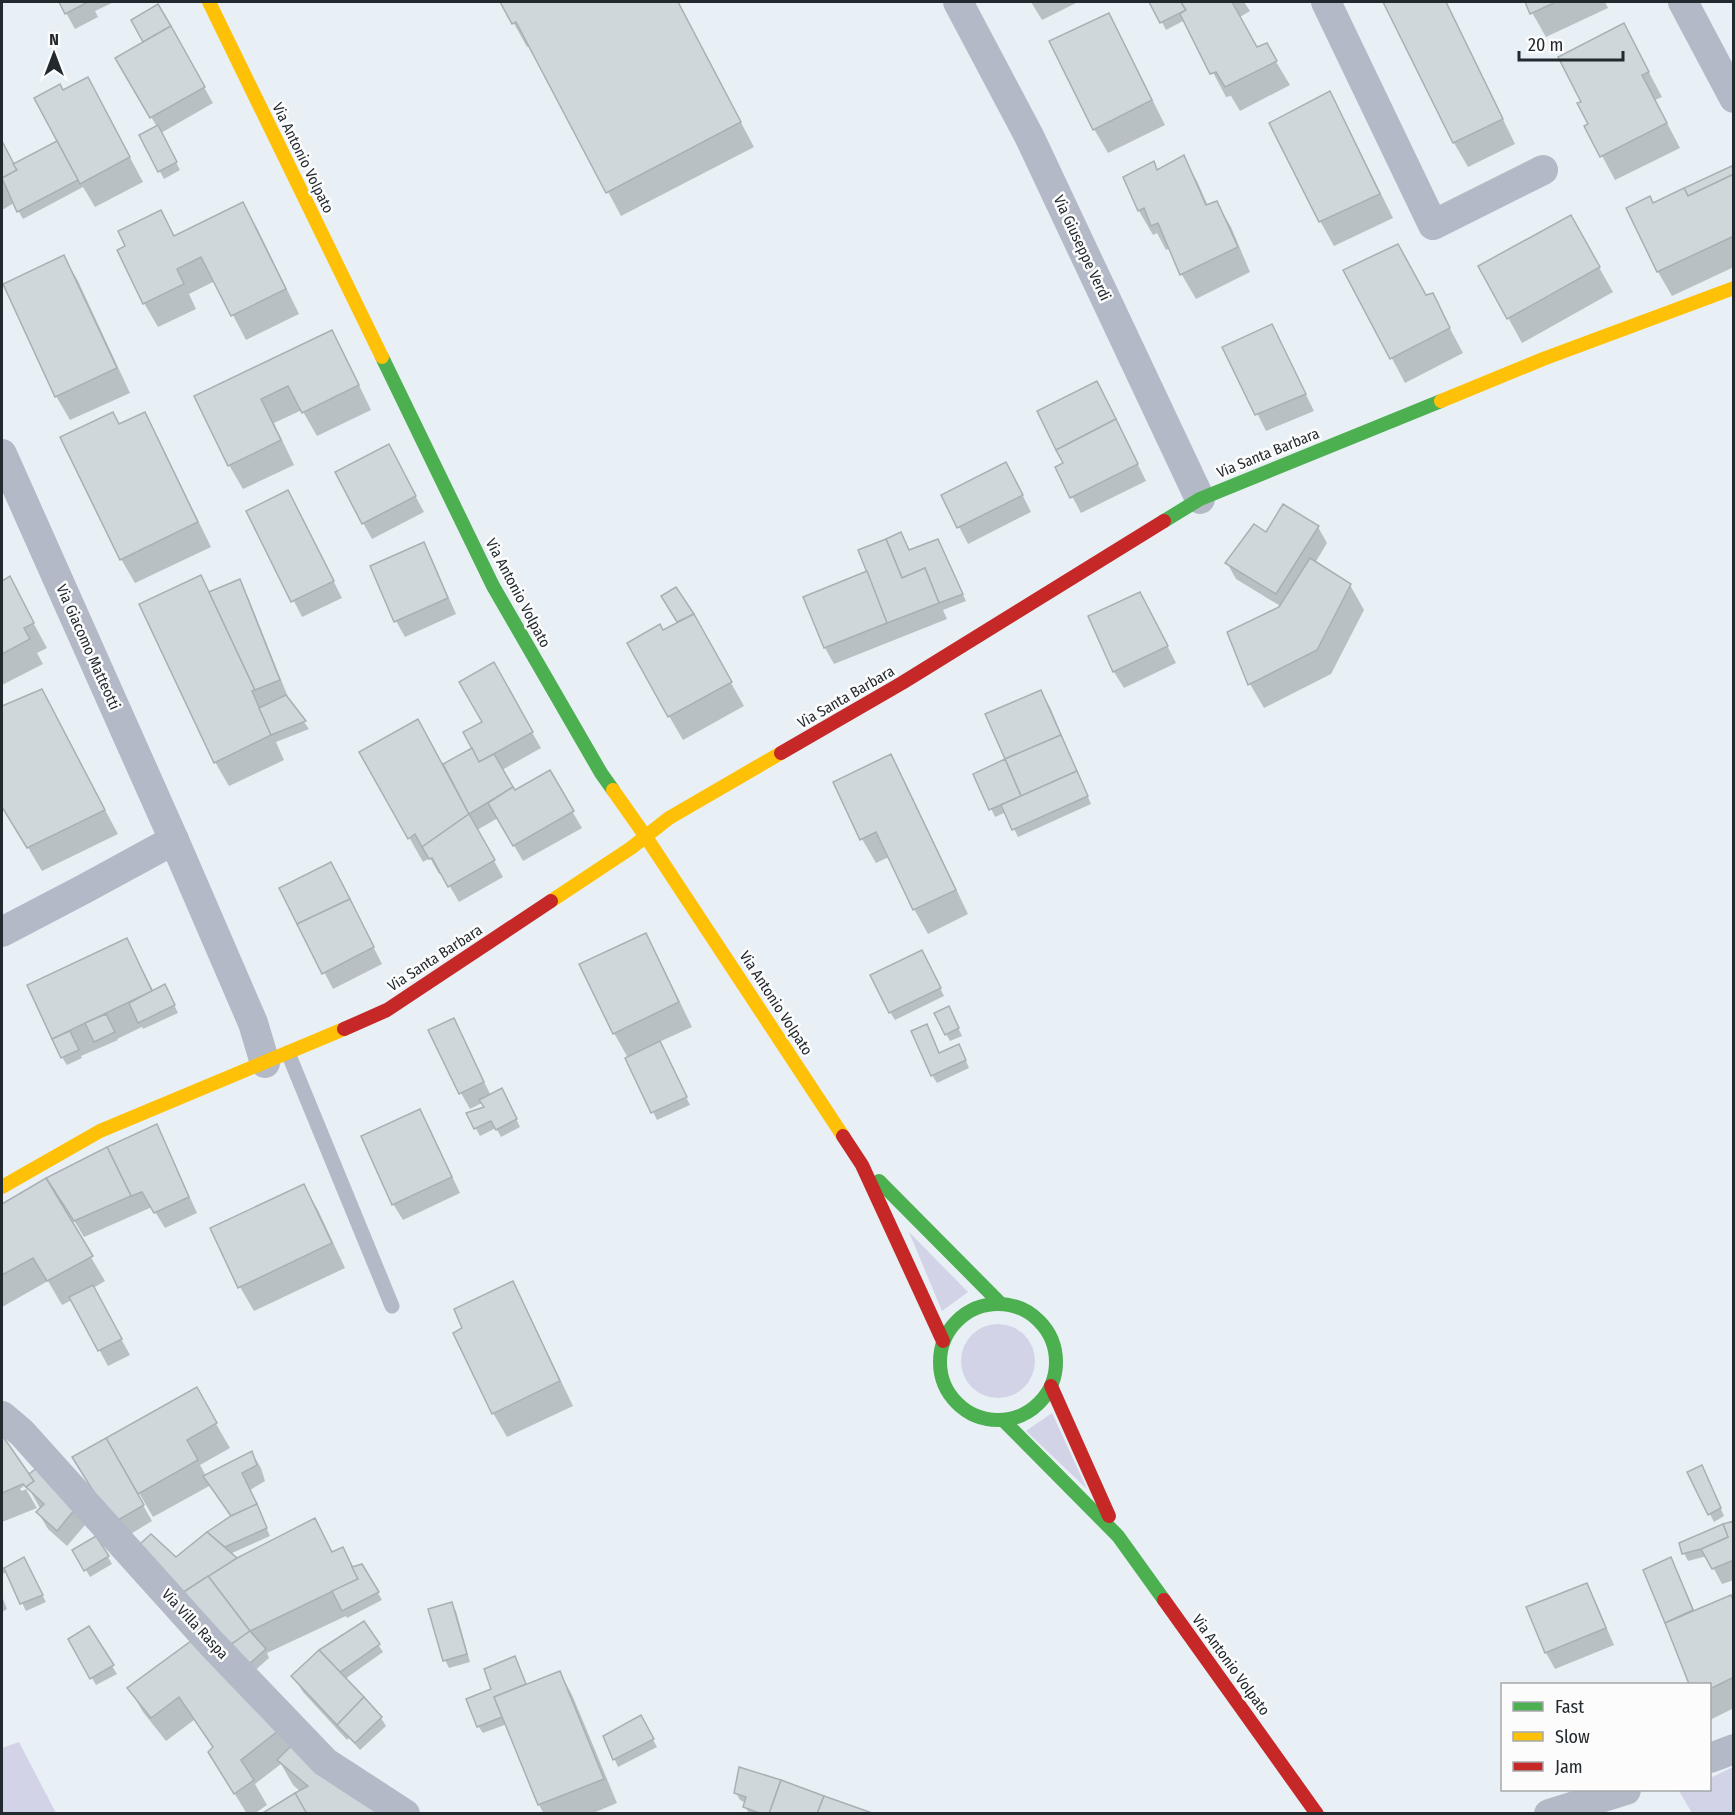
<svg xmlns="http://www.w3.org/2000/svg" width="1735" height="1815" font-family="'Fira Sans Condensed',sans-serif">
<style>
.green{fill:#d3d3e8}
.shadow{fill:#0003}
.building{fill:#cfd7db;stroke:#a8b0b4;stroke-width:1.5}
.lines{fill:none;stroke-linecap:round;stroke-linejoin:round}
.lane{stroke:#b3b9c6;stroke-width:15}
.street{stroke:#b3b9c6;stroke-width:30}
.fast{stroke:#4caf50;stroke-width:14}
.slow{stroke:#ffc107;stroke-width:14}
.jam{stroke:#c62828;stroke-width:14}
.labels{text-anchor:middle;stroke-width:5;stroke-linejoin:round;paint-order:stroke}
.street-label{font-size:15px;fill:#232a2f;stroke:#fcfcfc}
</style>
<rect width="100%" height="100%" fill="#e8f0f6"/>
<g class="green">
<path d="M909,1232L968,1292L942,1311Z"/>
<circle cx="998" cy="1361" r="37"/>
<path d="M1052,1413L1087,1489L1026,1431Z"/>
<path d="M19,1742L56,1813H2V1748Z"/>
<path d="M1733,1767V1813H1692L1679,1791L1683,1790H1710V1778Z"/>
</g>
<g class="shadow">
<path d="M60,2H114L95,11L98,17L75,29Z"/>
<path d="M502,2H677L754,147L621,216L530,46L527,47Z"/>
<path d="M1031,2H1078L1042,20Z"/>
<path d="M1151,2H1244L1250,11L1240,17L1257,48L1266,45L1290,85L1240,111L1231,96L1226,97L1185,20L1166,30Z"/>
<path d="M1385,2H1446L1515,144L1468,167L1454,143Z"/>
<path d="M1526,2H1605L1608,8L1546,37Z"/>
<path d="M158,6L213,103L161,133L180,170L164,179L141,136L157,127L117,58L145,43L133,21Z"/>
<path d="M1108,14L1122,39L1165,125L1108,153L1094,129Z"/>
<path d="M1624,25L1662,97L1655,100L1680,148L1615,180L1586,126L1590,125L1583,102Z"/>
<path d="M1329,93L1343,117L1393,218L1334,246L1320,221Z"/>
<path d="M101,103L143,182L95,207L83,187L23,219L14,203L2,210V144L14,165L60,148Z"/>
<path d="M1183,157L1197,181L1208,206L1217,203L1231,227L1250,272L1196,299L1182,275L1170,248L1166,250L1157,233L1153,235L1139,211L1125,178L1153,163L1158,171Z"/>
<path d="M1734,167V267L1672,296L1658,272L1628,209L1653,205Z"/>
<path d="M243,204L257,228L299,314L246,340L215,281L189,294L196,309L158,327L144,303L127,246L161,212L175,237Z"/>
<path d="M1584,241L1613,292L1522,343L1480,267Z"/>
<path d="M64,257L78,281L130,393L70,420L56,396Z"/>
<path d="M1345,270L1426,297L1432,295L1463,353L1405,383Z"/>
<path d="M331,332L345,356L371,410L317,436L302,410L274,423L294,465L243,489L229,465L196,397Z"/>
<path d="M1280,342L1314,411L1266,431L1224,347Z"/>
<path d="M1106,399L1146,481L1081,513L1057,468L1065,464Z"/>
<path d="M144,414L158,438L211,547L135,583L121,559L119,426Z"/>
<path d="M397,462L424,512L372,539L363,523Z"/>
<path d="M1015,480L1031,512L968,544L943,496Z"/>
<path d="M296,507L342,598L302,617L248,511Z"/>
<path d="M1318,527L1327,543L1315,563L1350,585L1364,610L1331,674L1264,708L1250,684L1229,633L1282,607L1236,579L1227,563L1266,534Z"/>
<path d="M423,544L432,559L456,614L405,637L396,621Z"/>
<path d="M941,548L966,601L943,610L947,619L834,664L825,648L805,598L869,572L909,552Z"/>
<path d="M9,578L47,648L37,653L43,664L2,685V582Z"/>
<path d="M239,581L248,597L288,697H286L309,729L276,742L284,760L229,786L215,762L210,594Z"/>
<path d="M663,597L692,614L744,706L683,740L669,716L663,632L679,623Z"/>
<path d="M1149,610L1176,663L1124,688L1114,672L1089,617Z"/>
<path d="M493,664L541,748L502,770L514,792L549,772L582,828L523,861L498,818L477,830L503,877L459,902L442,873L439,874L430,858L423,862L361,752L451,783L454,781L474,748L484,722Z"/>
<path d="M41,691L118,834L42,871L2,804V788L3,786L2,782V708Z"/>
<path d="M1040,691L1050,707L1091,804L1018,837L1006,812L995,817L975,774L1007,760Z"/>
<path d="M890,755L904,780L968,914L928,934L914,909L889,857L876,863L862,839L835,782Z"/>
<path d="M339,879L382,964L333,989L281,889Z"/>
<path d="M645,935L659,959L692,1027L659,1042L690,1105L657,1120L627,1059L628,1058L614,1033L581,965Z"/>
<path d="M127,940L154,992L169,994L178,1013L143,1029L142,1027L117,1039L118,1040L81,1056L82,1058L67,1065L63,1059L64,1055L62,1056L29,986Z"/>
<path d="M926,959L944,996L895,1020L890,1012Z"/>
<path d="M952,1015L962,1036L950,1041L946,1034Z"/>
<path d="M931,1033L940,1054H963L969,1068L937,1083L932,1075Z"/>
<path d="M462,1036L491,1096L506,1098L520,1127L501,1137L496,1128L480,1136L468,1114L485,1108L482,1103L470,1109L461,1093Z"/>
<path d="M420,1111L429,1127L460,1193L403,1220L393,1204Z"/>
<path d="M156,1126L165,1142L197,1213L165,1228L152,1207L84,1237L59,1196L56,1198L105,1281L93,1288L130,1355L108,1366L72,1300L62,1305L48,1281L2,1307V1205L47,1179Z"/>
<path d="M304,1186L318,1210L345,1268L254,1311L240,1287Z"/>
<path d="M512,1283L526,1308L573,1406L507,1437L493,1413L464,1329Z"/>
<path d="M196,1389L230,1448L200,1465L206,1476L252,1453L261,1468L265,1481L250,1490L270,1536L230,1554L236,1560L314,1520L333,1554L343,1549L354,1568L362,1565L382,1600L347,1618L346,1616L267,1653L269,1658L253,1672L176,1559L208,1533L232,1517L211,1485L153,1517L113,1448L111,1449L152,1521L124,1538L74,1457Z"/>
<path d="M2,1437L29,1476L75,1509L85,1525L67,1546L48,1529L38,1512L41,1510L28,1487L21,1481L24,1486L20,1489L22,1491L26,1489L37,1508L2,1522Z"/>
<path d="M1689,1473L1706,1475L1724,1516L1714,1522Z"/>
<path d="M1734,1522V1580L1722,1584L1707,1556L1688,1561L1684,1553Z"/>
<path d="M75,1551L108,1557L112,1564L90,1577Z"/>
<path d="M23,1559L46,1602L26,1611L7,1572L2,1574V1564L4,1569Z"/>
<path d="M1670,1559L1679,1575L1695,1612L1734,1602V1708L1710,1720V1684H1691L1645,1571Z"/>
<path d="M1586,1584L1595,1600L1614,1645L1555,1669L1546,1653L1528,1607Z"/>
<path d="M2,1596L7,1609L2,1612Z"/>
<path d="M451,1604L456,1611L470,1662L449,1668L445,1660Z"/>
<path d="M364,1623L383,1652L345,1679L381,1718L386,1726L360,1750L349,1738L347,1740L303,1692L293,1676Z"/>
<path d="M89,1628L117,1674L96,1685L70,1640Z"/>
<path d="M191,1643L383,1814L301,1792L293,1785L281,1764L255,1784L267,1805L254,1814H247L224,1776L214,1748L194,1720L166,1741L143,1712L129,1688Z"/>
<path d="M515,1658L527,1686L560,1672L573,1697L617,1803L591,1814H544L539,1805L507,1724L483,1733L478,1726L492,1690Z"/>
<path d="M641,1717L657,1747L618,1767L605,1737Z"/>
<path d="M736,1793L870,1814H749L745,1806L746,1803L740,1800Z"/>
</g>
<g class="building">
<path d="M59,2H88L65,14Z"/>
<path d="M500,2H678L741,122L606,193L516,22L512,24Z"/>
<path d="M1149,2H1181L1186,10L1160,23Z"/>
<path d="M1181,2H1232L1257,47L1267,43L1277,61L1225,87L1216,72L1210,74L1180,14L1186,10Z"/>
<path d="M1383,2H1446L1503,119L1453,143Z"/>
<path d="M1525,2H1556L1530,14Z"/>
<path d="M158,4L171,26L143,42L131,20Z"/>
<path d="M1109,13L1152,100L1093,130L1049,41Z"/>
<path d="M1624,23L1649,72L1642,75L1667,123L1600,157L1584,126L1588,124L1577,103L1581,102L1558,57Z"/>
<path d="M171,26L205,87L150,118L115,58Z"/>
<path d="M88,77L130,157L80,184L34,98L60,84L63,90Z"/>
<path d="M1330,91L1380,194L1319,222L1269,123Z"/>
<path d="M158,125L177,162L158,172L139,135Z"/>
<path d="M2,141L17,170L2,178Z"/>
<path d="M57,141L78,180L17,212L2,178L17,170L13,164Z"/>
<path d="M1184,155L1206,205L1217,201L1238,247L1180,275L1158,223L1151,226L1144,208L1138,211L1123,177L1154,161L1157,170Z"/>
<path d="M1734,165V174L1688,196L1684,188Z"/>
<path d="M1734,174V236L1657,272L1626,208L1650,196L1653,203L1684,188L1688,196Z"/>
<path d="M243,202L286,289L231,316L201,257L177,269L184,284L143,304L117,250L125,246L118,231L161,210L174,236Z"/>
<path d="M1571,215L1600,267L1507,319L1478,266Z"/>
<path d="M1398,244L1426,295L1433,293L1450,328L1390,359L1343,270Z"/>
<path d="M64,255L117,368L55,397L3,284Z"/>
<path d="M1272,324L1306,394L1255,415L1222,347Z"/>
<path d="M332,330L359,385L302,413L288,386L261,399L281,440L228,466L194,396Z"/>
<path d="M1097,381L1116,419L1056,450L1037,411Z"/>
<path d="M113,412L119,424L145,412L198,522L120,560L60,437Z"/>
<path d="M1116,419L1138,464L1070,498L1055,467L1063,463L1056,450Z"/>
<path d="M389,444L416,496L362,524L335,472Z"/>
<path d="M1006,462L1023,495L957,528L941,495Z"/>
<path d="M288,490L334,581L291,602L246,511Z"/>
<path d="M1283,504L1319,526L1276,594L1225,563L1254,524L1266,532Z"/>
<path d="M901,532L909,550L938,539L963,594L939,603L925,568L902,578L886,539Z"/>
<path d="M886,539L902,578L925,568L939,603L887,623L858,550Z"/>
<path d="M424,542L448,598L394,622L370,566Z"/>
<path d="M1310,558L1351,584L1317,650L1248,685L1227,632L1279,607Z"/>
<path d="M867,571L887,623L824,648L803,597Z"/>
<path d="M201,575L255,690L252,691L271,735L214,763L139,604Z"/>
<path d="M10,576L34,623L24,628L30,639L2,654V581Z"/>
<path d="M240,579L280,680L255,690L209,592Z"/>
<path d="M676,587L694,614L677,622L661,596Z"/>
<path d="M1140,592L1168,646L1113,672L1088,616Z"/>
<path d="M694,614L732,682L668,717L627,643L660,624L663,630Z"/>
<path d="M494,662L533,732L479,762L463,732L482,722L459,682Z"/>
<path d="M42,689L105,810L27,848L2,807V706Z"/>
<path d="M1041,690L1061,735L1005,759L985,714Z"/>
<path d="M286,695L306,721L271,735L259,708Z"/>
<path d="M418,719L469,814L422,847L415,834L408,839L359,752Z"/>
<path d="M1061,735L1077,771L1021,796L1005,759Z"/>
<path d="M472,748L479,762L494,754L513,787L469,814L443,764Z"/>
<path d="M891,754L956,890L913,910L876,832L860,840L833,782Z"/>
<path d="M1005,759L1021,796L989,810L973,774Z"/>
<path d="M550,770L574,811L513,846L488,803L513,787L515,790Z"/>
<path d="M1077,771L1088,796L1012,830L1001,805Z"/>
<path d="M469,814L495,860L448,887L432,858L429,859L422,847Z"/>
<path d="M331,862L350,899L297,924L279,888Z"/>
<path d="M350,899L374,947L322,974L297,924Z"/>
<path d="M646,933L679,1002L613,1034L579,964Z"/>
<path d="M127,938L152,991L52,1039L27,985Z"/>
<path d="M922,950L941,988L889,1013L870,975Z"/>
<path d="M165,984L175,1005L138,1023L129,1003Z"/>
<path d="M949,1006L959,1028L945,1035L934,1013Z"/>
<path d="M106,1014L115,1032L94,1042L85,1023Z"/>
<path d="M454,1018L484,1082L459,1094L428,1030Z"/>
<path d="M927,1024L939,1053L959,1044L966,1060L931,1076L911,1031Z"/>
<path d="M70,1031L79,1050L61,1058L52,1039Z"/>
<path d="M660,1041L687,1097L651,1113L625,1058Z"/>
<path d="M502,1088L517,1119L496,1130L491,1121L474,1129L466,1113L484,1107L479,1100Z"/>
<path d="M420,1109L452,1177L392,1205L361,1136Z"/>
<path d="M157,1124L189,1197L154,1213L142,1192L131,1196L107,1147Z"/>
<path d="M107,1147L131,1196L74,1221L46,1178Z"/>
<path d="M46,1178L93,1256L47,1281L33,1258L2,1275V1204Z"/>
<path d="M304,1184L332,1243L238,1288L210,1228Z"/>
<path d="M513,1281L560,1381L492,1414L453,1333L462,1328L454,1309Z"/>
<path d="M93,1285L122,1339L98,1351L69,1297Z"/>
<path d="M197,1387L217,1423L187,1440L198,1460L138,1494L106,1438Z"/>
<path d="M2,1435L34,1481L26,1487L23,1484L2,1493Z"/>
<path d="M106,1438L144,1505L113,1523L72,1457Z"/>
<path d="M252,1451L257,1465L242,1473L257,1504L231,1516L203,1476Z"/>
<path d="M41,1465L76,1508L57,1531L36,1512L44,1504L26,1487L34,1481L29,1474Z"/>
<path d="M1702,1465L1721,1508L1708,1515L1687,1472Z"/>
<path d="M257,1504L267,1528L225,1547L207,1532L231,1516Z"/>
<path d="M315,1518L332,1552L343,1547L358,1579L250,1631L208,1576L237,1558Z"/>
<path d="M1734,1521V1560L1712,1569L1701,1549L1728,1537L1723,1524Z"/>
<path d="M1723,1524L1728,1537L1701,1549L1682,1554L1679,1543Z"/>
<path d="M207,1532L237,1558L173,1599L131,1552L151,1534L176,1557Z"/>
<path d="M96,1536L109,1556L84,1571L72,1550Z"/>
<path d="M24,1557L43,1595L20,1604L4,1568Z"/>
<path d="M1671,1557L1693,1610L1665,1623L1643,1570Z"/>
<path d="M362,1564L379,1592L342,1611L332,1591L358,1579L352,1567Z"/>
<path d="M208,1576L250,1631L222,1651L173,1599Z"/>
<path d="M1587,1583L1606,1628L1545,1653L1526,1607Z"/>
<path d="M1731,1595L1734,1601V1677L1710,1689V1684H1689L1665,1623Z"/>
<path d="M452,1602L467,1654L443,1661L428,1609Z"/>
<path d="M364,1621L380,1644L340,1672L319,1650Z"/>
<path d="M89,1626L114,1665L90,1679L68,1639Z"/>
<path d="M250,1631L266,1649L248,1665L222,1651Z"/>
<path d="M191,1641L283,1727L241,1760L254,1780L234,1794L208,1752L213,1747L179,1697L151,1718L127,1688Z"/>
<path d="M319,1650L364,1697L337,1725L291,1676Z"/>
<path d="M515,1656L526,1684L494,1697L502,1717L477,1727L466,1699L491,1689L484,1669Z"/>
<path d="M560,1671L604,1779L538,1805L494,1697Z"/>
<path d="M364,1697L382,1717L355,1743L337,1725Z"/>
<path d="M641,1715L654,1739L613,1760L603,1736Z"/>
<path d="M298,1739L386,1814H307L295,1793L308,1786L277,1760Z"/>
<path d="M739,1767L781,1780L769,1814H762L743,1807L746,1797L734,1793Z"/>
<path d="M781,1780L824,1796L817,1814H769Z"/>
<path d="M295,1793L307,1814H261Z"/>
<path d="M824,1796L875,1814H817Z"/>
</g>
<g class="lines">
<path class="lane" d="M288,1053L392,1306"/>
<g class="street">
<path d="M958,2L1029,136L1200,499"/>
<path d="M1326,2L1433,225L1543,170"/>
<path d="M1683,2L1734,98"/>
<path d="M2,454L174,840L253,1023L265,1063"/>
<path d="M2,932L84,889L174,840"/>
<path d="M2,1416L22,1433L211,1643L325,1762L405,1814"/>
<path d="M1710,1758L1734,1749"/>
<path d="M1549,1814L1626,1790"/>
</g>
<g class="fast">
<path d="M382,357L493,586L601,773L613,790"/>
<path d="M1164,521L1200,499L1441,401"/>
<path d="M879,1181L1000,1303"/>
<circle cx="998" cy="1362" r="58"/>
<path d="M1003,1420L1118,1536L1164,1600"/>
</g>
<g class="slow">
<path d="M209,2L382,357"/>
<path d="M1441,401L1543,359L1734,288"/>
<path d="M613,790L646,837L843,1136"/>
<path d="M551,901L631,848L669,818L781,753"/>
<path d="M2,1187L100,1131L344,1029"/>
</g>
<g class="jam">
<path d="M781,753L902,683L1164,521"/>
<path d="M344,1029L387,1010L551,901"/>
<path d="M843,1136L862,1165L943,1341"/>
<path d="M1051,1386L1109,1516"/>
<path d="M1164,1600L1317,1814"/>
</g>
</g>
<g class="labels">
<g class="street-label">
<text transform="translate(303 158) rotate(64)" y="5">Via Antonio Volpato</text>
<text transform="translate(1082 248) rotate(65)" y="5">Via Giuseppe Verdi</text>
<text transform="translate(1268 453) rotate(-22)" y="5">Via Santa Barbara</text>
<text transform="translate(518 593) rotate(62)" y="5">Via Antonio Volpato</text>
<text transform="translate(88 647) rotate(66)" y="5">Via Giacomo Matteotti</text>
<text transform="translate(846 697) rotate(-30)" y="5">Via Santa Barbara</text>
<text transform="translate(435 958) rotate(-33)" y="5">Via Santa Barbara</text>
<text transform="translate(776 1003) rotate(57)" y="5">Via Antonio Volpato</text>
<text transform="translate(195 1624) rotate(47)" y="5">Via Villa Raspa</text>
<text transform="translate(1231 1665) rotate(54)" y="5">Via Antonio Volpato</text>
</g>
</g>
<rect width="1735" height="1815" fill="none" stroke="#232a2f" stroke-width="6"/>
<rect x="1501" y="1683" width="210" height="108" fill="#fcfcfc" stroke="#a5a8aa" stroke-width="1.5"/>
<rect x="1513" y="1702" width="30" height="9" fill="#4caf50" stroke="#a5a8aa" stroke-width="1.5"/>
<text x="1555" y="1713" font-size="18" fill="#232a2f">Fast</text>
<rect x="1513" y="1732" width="30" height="9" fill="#ffc107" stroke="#a5a8aa" stroke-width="1.5"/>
<text x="1555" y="1743" font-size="18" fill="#232a2f">Slow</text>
<rect x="1513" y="1762" width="30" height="9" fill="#c62828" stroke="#a5a8aa" stroke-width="1.5"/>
<text x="1555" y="1773" font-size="18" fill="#232a2f">Jam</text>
<g transform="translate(54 54)" stroke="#fcfcfc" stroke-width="4.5" paint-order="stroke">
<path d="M0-4.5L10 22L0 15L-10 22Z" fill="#232a2f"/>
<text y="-9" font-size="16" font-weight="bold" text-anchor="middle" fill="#232a2f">N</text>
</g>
<path d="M1519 51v9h104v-9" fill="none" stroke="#232a2f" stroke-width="3"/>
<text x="1528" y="51" font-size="18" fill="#232a2f" stroke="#fcfcfc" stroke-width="4.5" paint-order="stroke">20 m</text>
</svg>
